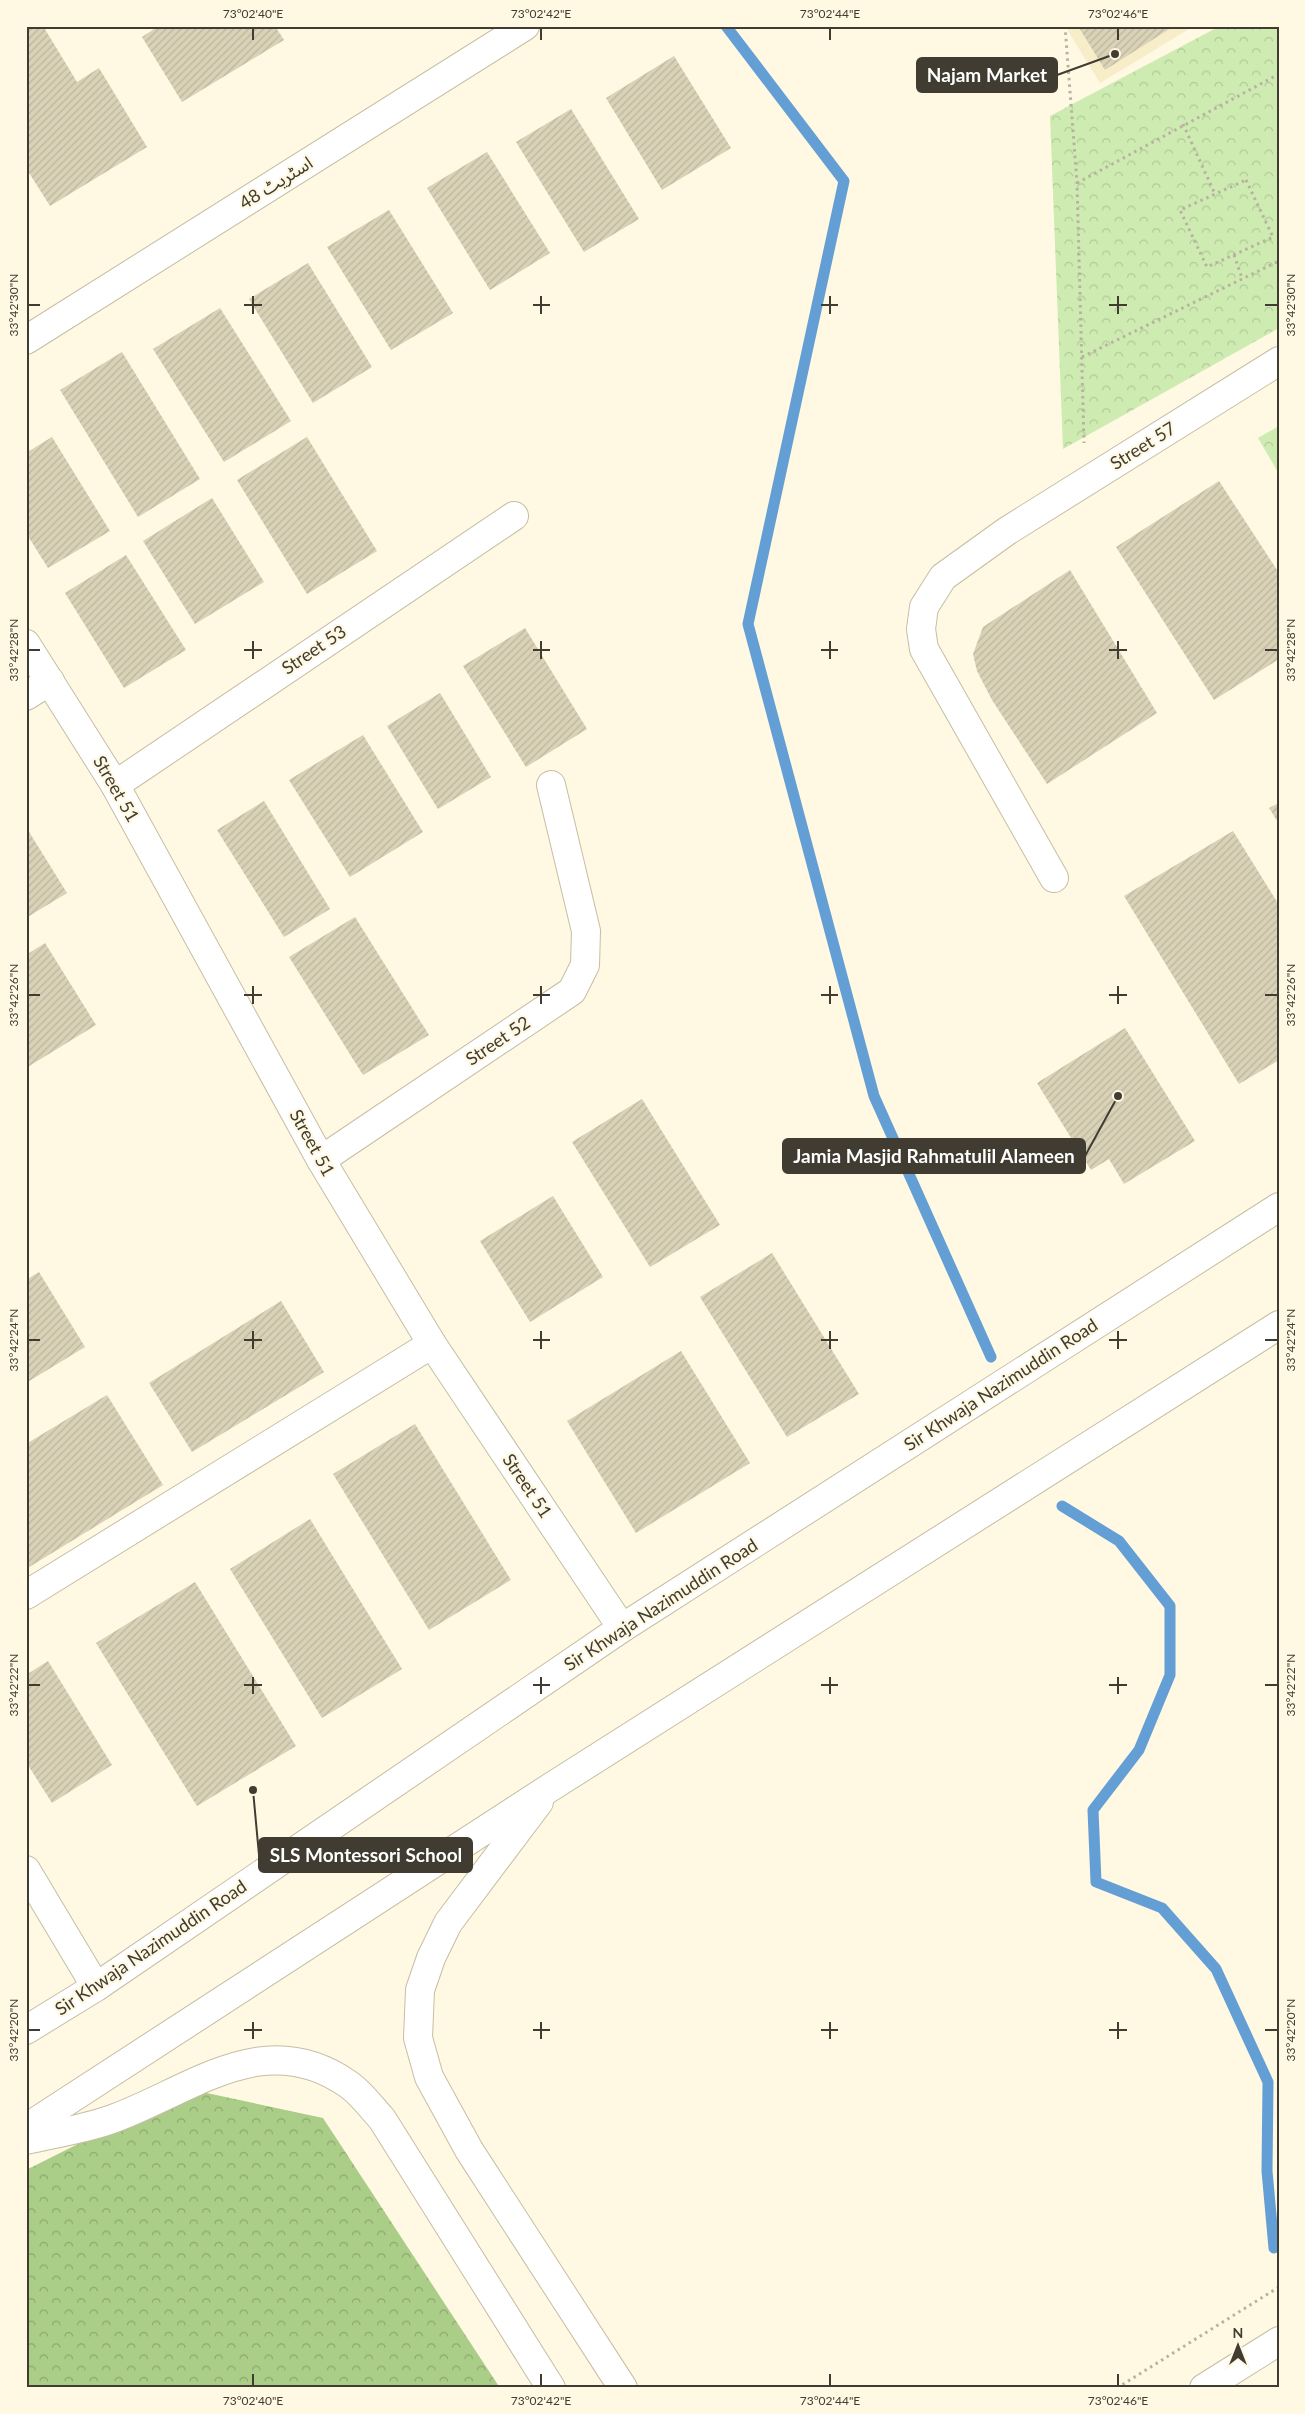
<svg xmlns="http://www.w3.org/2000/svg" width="1305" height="2414" font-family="Lato,'Noto Sans Arabic',sans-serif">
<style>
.built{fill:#f8edc9}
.forest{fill:url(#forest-crowns)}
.park{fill:url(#park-crowns)}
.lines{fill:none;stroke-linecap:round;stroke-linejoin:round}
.stream{stroke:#639fd4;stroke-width:11}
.building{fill:url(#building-hatch)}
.street-casing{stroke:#c6bea3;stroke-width:30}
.secondary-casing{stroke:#c6bea3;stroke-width:30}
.primary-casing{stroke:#c6bea3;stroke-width:30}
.path{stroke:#b8b2a0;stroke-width:3;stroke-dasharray:2.5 4;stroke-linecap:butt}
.street{stroke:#fff;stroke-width:28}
.secondary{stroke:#fff;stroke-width:28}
.primary{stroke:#fff;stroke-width:28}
.ticks{fill:none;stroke:#403c31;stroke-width:2}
.labels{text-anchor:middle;stroke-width:4.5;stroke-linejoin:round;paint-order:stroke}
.street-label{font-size:18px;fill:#403c31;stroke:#fff8e2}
.leader{fill:none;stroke:#403c31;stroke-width:2}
.callout-dot{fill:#403c31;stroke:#fff8e2;stroke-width:2}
.callout{fill:#403c31;stroke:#403c31;stroke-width:2}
.callout-label{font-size:19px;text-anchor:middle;font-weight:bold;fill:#fff}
.neatline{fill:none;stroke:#403c31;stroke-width:2}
.ticks-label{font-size:12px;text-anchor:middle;fill:#403c31}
</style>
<defs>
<pattern id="forest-crowns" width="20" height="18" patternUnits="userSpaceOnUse" patternTransform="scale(1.25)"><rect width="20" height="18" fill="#aacd87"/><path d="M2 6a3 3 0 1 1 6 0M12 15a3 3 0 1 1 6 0" fill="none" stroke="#8ca86f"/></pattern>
<pattern id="park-crowns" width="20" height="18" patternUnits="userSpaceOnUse" patternTransform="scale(1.25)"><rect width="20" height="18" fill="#ceebb1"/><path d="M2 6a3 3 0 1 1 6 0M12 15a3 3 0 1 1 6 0" fill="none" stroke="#b2ca99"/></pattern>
<pattern id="building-hatch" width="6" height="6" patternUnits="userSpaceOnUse" patternTransform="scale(1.25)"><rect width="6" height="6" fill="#dad2b7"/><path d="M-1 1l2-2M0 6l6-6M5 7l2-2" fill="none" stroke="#bcb59e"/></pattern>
</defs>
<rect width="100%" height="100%" fill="#fff8e2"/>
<path class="built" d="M1065,26H1194L1100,83Z"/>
<path class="forest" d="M188,2089L323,2118L500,2388H26V2170Z"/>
<g class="park">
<path d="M1220,26H1279V328L1063,449L1050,116Z"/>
<path d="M1279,426V474L1258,438Z"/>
</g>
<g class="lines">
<g class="stream">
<path d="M726,26L844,181L748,624L874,1096L991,1357"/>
<path d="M1062,1506L1119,1541L1170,1606V1675L1139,1750L1093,1810L1096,1882L1162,1908L1216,1969L1268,2082L1267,2171L1274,2248"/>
</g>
</g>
<g class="building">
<path d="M26,26H43L77,82L99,68L147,147L50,206L26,168Z"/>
<path d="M159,26H275L284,40L182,102L142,37Z"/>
<path d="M1078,26H1174L1105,70Z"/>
<path d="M674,56L731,148L662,190L606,98Z"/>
<path d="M571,109L639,219L584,252L516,142Z"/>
<path d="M487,152L550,253L490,290L427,188Z"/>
<path d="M389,210L453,313L391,350L327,247Z"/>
<path d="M308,263L372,367L313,403L249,299Z"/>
<path d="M220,308L291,421L224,462L153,349Z"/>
<path d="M122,352L200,479L138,517L60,390Z"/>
<path d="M52,437L110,531L48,568L26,533V453Z"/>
<path d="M307,437L377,551L307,594L237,480Z"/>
<path d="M1219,481L1279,573V659L1214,700L1116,547Z"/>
<path d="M212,498L264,582L195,624L143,541Z"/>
<path d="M126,555L186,650L124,688L65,593Z"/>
<path d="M1070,570L1157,713L1047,784L992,700L977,671L973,654L983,627Z"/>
<path d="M525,628L587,729L526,767L463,666Z"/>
<path d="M440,693L491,777L438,809L387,726Z"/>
<path d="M363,735L423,832L350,877L289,780Z"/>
<path d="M264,801L330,909L284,937L217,830Z"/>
<path d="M1279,803V824L1269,808Z"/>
<path d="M26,827L67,893L26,918Z"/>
<path d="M1233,831L1279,905V1060L1239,1084L1124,896Z"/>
<path d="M355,917L429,1035L363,1075L289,957Z"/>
<path d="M45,943L96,1025L26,1068V955Z"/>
<path d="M1125,1028L1195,1141L1124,1184L1109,1159L1091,1170L1037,1083Z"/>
<path d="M642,1099L720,1225L650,1267L572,1142Z"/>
<path d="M553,1196L603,1277L530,1322L480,1241Z"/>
<path d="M772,1253L859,1394L787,1437L700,1297Z"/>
<path d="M39,1272L85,1347L26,1383V1280Z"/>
<path d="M281,1301L324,1372L192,1452L149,1383Z"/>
<path d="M681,1351L750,1463L636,1533L567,1421Z"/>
<path d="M107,1395L163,1485L26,1569V1444Z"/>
<path d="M415,1424L511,1580L429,1630L333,1474Z"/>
<path d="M310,1519L402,1669L322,1718L230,1569Z"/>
<path d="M195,1582L296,1746L197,1806L96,1643Z"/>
<path d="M48,1661L112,1765L52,1803L26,1762V1675Z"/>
</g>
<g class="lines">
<g class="street-casing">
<g id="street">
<path d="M26,340L525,26"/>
<path d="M26,644L115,785L321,1160L432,1344L622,1628"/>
<path d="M26,696L50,681"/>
<path d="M115,785L514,516"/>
<path d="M1054,878L924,649L921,629L924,607L943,577L1007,531L1279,361"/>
<path d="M321,1160L572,991L585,965L586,931L551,785"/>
<path d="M26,1595L432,1344"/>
<path d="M26,1870L96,1987"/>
</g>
</g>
<g class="secondary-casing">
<g id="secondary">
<path d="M539,1802L448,1923L431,1958L420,1990L418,2038L429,2077L469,2150L623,2388"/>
<path d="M26,2030L96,1987L622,1628L1279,1207"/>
<path d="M26,2128L551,1787L1279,1325"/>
<path d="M26,2140C55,2133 87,2129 115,2118C193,2089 265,2026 348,2084C361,2093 372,2108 382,2119L551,2388"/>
</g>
</g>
<g class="primary-casing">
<path id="primary" d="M1204,2388L1279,2341"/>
</g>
<g class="path">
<path d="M1065,26L1077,183L1084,443"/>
<path d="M1183,124L1215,194"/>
<path d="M1246,180L1273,237L1207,267L1180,210Z"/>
<path d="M1077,183L1279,74"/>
<path d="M1234,255L1242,278"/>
<path d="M1082,357L1279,261"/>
<path d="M1117,2388L1279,2287"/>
</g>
<use href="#street" class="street"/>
<use href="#secondary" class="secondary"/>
<use href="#primary" class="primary"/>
</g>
<path class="ticks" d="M253,28V40M541,28V40M830,28V40M1118,28V40M253,296V314M541,296V314M830,296V314M1118,296V314M28,305H40M244,305H262M533,305H550M821,305H838M1109,305H1127M1265,305H1278M253,641V659M541,641V659M830,641V659M1118,641V659M28,650H40M244,650H262M533,650H550M821,650H838M1109,650H1127M1265,650H1278M253,986V1004M541,986V1004M830,986V1004M1118,986V1004M28,995H40M244,995H262M533,995H550M821,995H838M1109,995H1127M1265,995H1278M253,1331V1349M541,1331V1349M830,1331V1349M1118,1331V1349M28,1340H40M244,1340H262M533,1340H550M821,1340H838M1109,1340H1127M1265,1340H1278M253,1677V1694M541,1677V1694M830,1677V1694M1118,1677V1694M28,1685H40M244,1685H262M533,1685H550M821,1685H838M1109,1685H1127M1265,1685H1278M253,2022V2039M541,2022V2039M830,2022V2039M1118,2022V2039M28,2030H40M244,2030H262M533,2030H550M821,2030H838M1109,2030H1127M1265,2030H1278M253,2374V2386M541,2374V2386M830,2374V2386M1118,2374V2386"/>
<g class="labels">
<g class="street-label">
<text transform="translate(276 183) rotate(-32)" y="6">اسٹریٹ 48</text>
<text transform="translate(1143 446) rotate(-32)" y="6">Street 57</text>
<text transform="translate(314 650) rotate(-34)" y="6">Street 53</text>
<text transform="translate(116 789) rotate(60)" y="6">Street 51</text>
<text transform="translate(498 1041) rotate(-34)" y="6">Street 52</text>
<text transform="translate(312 1143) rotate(61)" y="6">Street 51</text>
<text transform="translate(1001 1385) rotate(-33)" y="6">Sir Khwaja Nazimuddin Road</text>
<text transform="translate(527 1486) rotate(56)" y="6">Street 51</text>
<text transform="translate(661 1605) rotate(-33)" y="6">Sir Khwaja Nazimuddin Road</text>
<text transform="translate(151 1948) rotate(-34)" y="6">Sir Khwaja Nazimuddin Road</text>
</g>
</g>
<path class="leader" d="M1115 54L1057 75M1118 1096L1085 1156M253 1790L259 1855"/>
<g class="callout-dot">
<circle cx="1115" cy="54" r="5"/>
<circle cx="1118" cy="1096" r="5"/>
<circle cx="253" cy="1790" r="5"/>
</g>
<g class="callout">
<rect x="917" y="58" width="140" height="34" rx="5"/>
<rect x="783" y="1139" width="302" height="34" rx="5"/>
<rect x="259" y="1838" width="213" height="34" rx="5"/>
</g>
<g class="callout-label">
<text x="987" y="82">Najam Market</text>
<text x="934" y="1163">Jamia Masjid Rahmatulil Alameen</text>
<text x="366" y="1862">SLS Montessori School</text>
</g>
<rect width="1305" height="2414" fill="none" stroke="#fff8e2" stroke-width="55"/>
<g transform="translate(1238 2346)" stroke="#fff8e2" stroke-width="4" paint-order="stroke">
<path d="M0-4L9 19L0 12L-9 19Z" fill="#403c31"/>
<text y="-8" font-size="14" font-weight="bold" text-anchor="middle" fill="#403c31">N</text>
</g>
<rect x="28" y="28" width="1250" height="2358" class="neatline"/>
<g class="ticks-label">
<text x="253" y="18">73°02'40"E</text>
<text x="541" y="18">73°02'42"E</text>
<text x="830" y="18">73°02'44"E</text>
<text x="1118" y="18">73°02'46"E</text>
<text transform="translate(14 305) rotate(-90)" y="4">33°42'30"N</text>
<text transform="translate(1291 305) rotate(-90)" y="4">33°42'30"N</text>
<text transform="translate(14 650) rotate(-90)" y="4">33°42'28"N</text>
<text transform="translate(1291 650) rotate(-90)" y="4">33°42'28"N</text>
<text transform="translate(14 995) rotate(-90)" y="4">33°42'26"N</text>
<text transform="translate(1291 995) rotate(-90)" y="4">33°42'26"N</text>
<text transform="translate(14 1340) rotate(-90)" y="4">33°42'24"N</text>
<text transform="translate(1291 1340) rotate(-90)" y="4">33°42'24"N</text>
<text transform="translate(14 1685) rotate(-90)" y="4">33°42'22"N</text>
<text transform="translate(1291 1685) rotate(-90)" y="4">33°42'22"N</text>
<text transform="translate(14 2030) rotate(-90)" y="4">33°42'20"N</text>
<text transform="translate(1291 2030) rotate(-90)" y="4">33°42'20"N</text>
<text x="253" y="2405">73°02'40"E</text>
<text x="541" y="2405">73°02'42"E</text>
<text x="830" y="2405">73°02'44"E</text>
<text x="1118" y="2405">73°02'46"E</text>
</g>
</svg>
